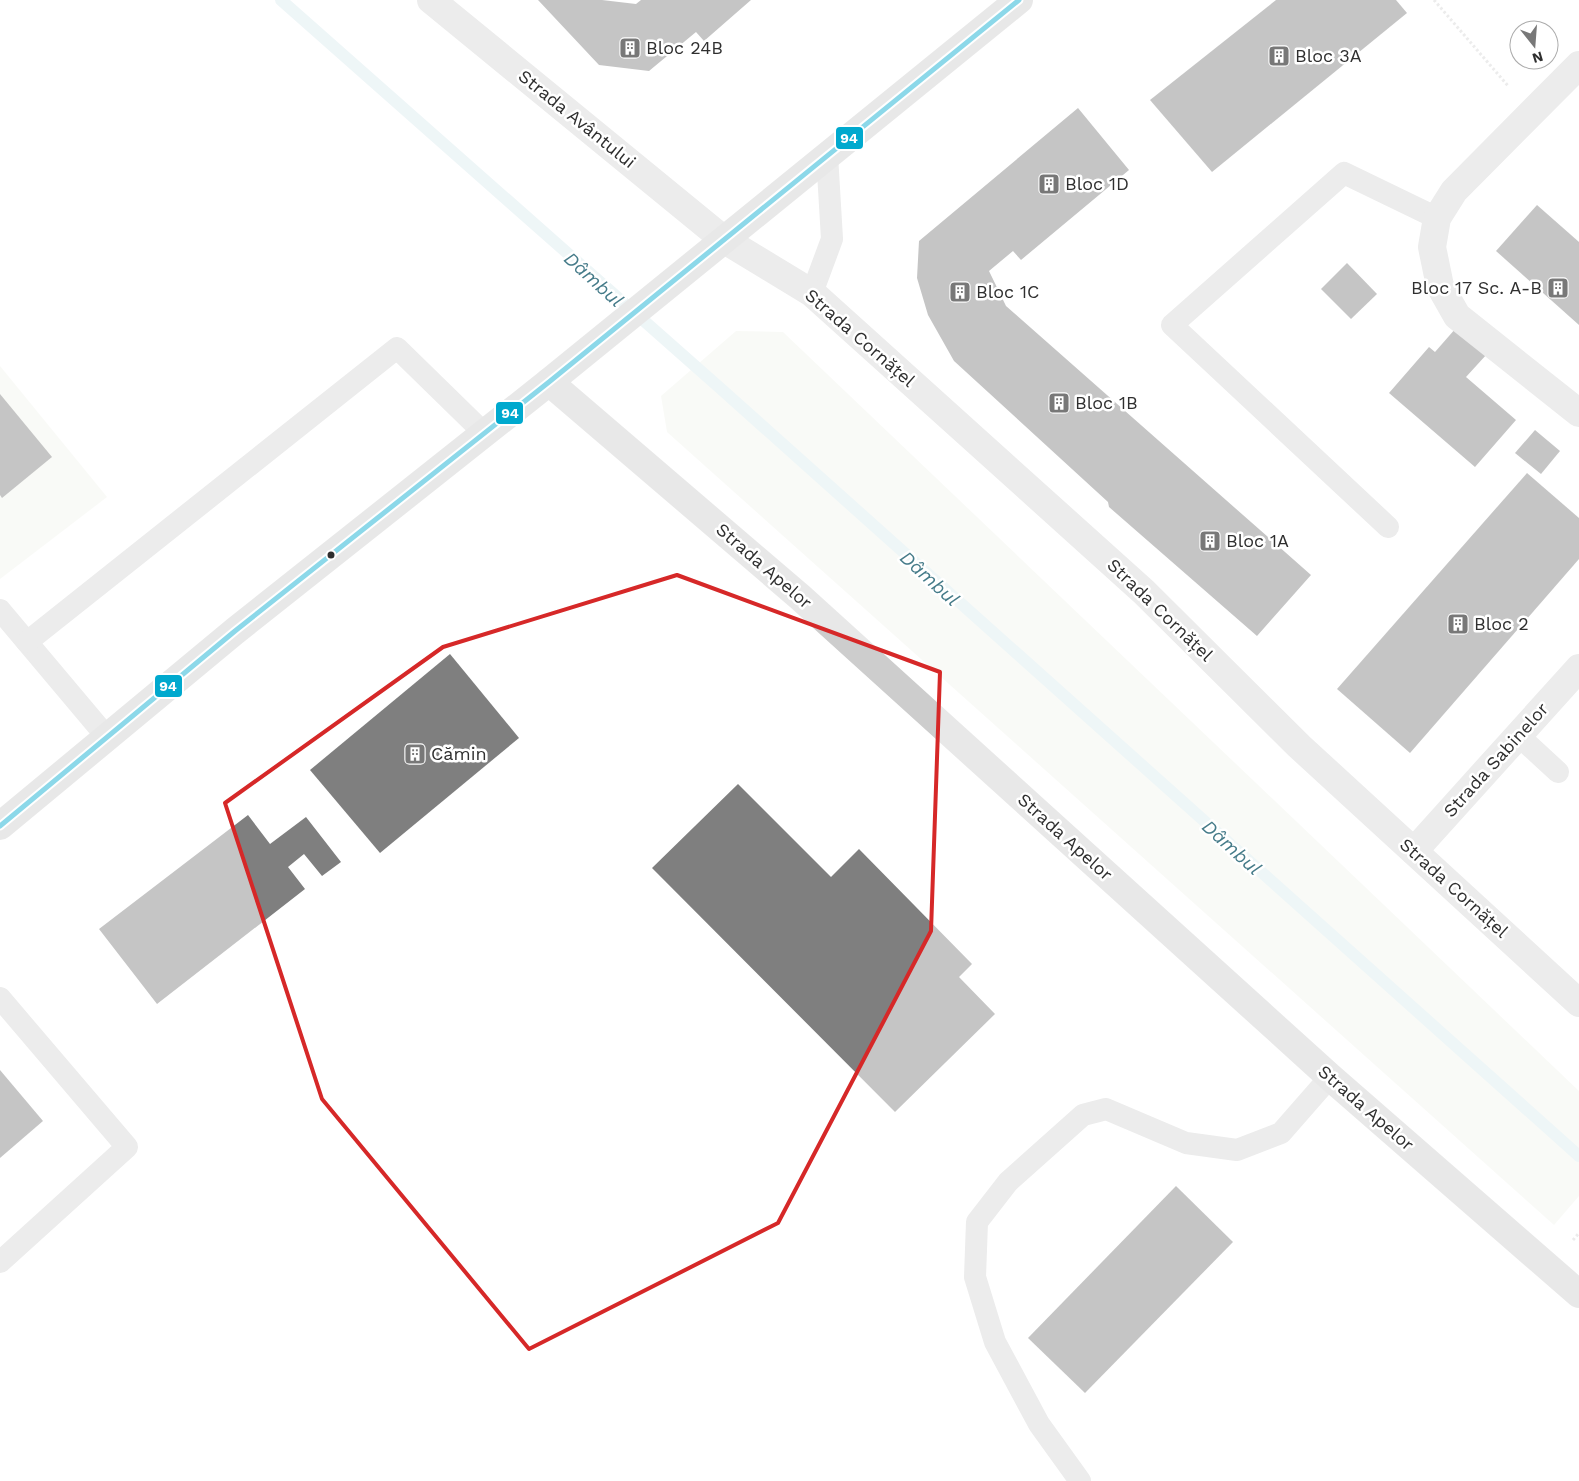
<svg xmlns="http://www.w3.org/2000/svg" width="1579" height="1481" font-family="'Work Sans',sans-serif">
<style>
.green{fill:#f2f4ed}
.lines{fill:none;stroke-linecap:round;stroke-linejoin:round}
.stream{stroke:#daeaee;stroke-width:12}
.building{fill:#7f7f7f}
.path{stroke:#d4d4d4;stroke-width:3;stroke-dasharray:2.5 2.5;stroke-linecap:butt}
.lane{stroke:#d4d4d4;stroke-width:22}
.street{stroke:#d4d4d4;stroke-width:28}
.secondary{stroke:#cdcdcd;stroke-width:28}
.bus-1-casing{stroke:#fff;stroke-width:9}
.bus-1{stroke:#00a9ce;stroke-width:5}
.marked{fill:none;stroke:#d62828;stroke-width:4;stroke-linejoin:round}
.bus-dot{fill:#2f2f2f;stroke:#fff;stroke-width:2}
.labels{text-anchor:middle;stroke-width:5;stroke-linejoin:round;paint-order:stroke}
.poi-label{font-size:18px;fill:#2f2f2f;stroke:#fff;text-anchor:start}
.street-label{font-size:18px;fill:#2f2f2f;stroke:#fff}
.water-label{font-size:19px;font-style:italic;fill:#457b89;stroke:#fff}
.line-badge{stroke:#fff;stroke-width:2}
.badge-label{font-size:14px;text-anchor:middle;font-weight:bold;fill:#fff}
</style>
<rect width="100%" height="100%" fill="#fff"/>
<g class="green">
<path d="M736,331L783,332L1579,1091V1196L1554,1225L667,432L661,396Z"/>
<path d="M0,366L107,497L0,579Z"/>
</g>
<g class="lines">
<path class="stream" d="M281,0L720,388L1579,1156"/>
</g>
<g class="building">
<path d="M538,0H602L636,4L641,0H751L704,41L696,32L649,71L599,65Z"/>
<path d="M1276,0H1396L1407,13L1212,172L1150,100Z"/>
<path d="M1078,108L1129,170L1021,260L1013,251L989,271L1006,306L1311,575L1257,636L1109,507L1108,502L954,361L928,315L917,278L919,241Z"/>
<path d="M1537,205L1579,242V325L1496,251Z"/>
<path d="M1347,263L1377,294L1351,319L1321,289Z"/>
<path d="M1456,328L1487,354L1466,377L1516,420L1475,467L1389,393L1429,347L1435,352Z"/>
<path d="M0,394L52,457L2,498L0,495Z"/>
<path d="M1535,430L1560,451L1541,474L1515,453Z"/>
<path d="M1527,473L1579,518V559L1410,753L1337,689Z"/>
<path d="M450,654L519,738L380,853L310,770Z"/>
<path d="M738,784L831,877L859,849L972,964L959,977L995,1014L895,1112L652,868Z"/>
<path d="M248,815L270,844L306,817L341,862L322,876L304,854L288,867L305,889L157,1004L99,929Z"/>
<path d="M0,1070L43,1121L0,1158Z"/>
<path d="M1176,1186L1233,1242L1085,1393L1028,1338Z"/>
</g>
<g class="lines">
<g class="path">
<path d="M1434,0L1509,87"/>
<path d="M1573,1240L1579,1233"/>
</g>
<g class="lane">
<path d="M812,293L832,239L827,155"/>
<path d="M1388,527L1172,325L1344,173L1437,218"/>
<path d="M0,610L106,736"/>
<path d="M27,642L397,348L484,433"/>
<path d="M1519,736L1558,772"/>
<path d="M0,998L127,1147L0,1262"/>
<path d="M1080,1481L1039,1424L995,1342L975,1277L977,1222L1008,1182L1083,1115L1106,1109L1186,1143L1237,1150L1281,1133L1330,1077"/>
</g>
<g class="street">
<path d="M431,0L723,239L812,293L1144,592L1299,746L1579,1003"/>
<path d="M1579,65L1454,191L1437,218L1432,247L1440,286L1457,316L1579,413"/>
<path d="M1414,851L1579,668"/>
</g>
<g class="secondary">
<path d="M549,382L800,597L1330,1077L1579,1294"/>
<path d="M0,826L235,631L549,382L1019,0"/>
</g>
<g class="bus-1-casing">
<path id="bus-1" d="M0,826L235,631L549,382L1019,0"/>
</g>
<use href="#bus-1" class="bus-1"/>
</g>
<path d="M0 0H1579V1481H0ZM677,575L940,672L931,931L778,1223L529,1349L322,1099L225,803L443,647Z" fill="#fff" fill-opacity=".55" fill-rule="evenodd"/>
<path class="marked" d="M677,575L940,672L931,931L778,1223L529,1349L322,1099L225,803L443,647Z"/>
<defs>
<g id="building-square" transform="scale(1.125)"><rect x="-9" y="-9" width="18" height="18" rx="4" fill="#787878" stroke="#fff"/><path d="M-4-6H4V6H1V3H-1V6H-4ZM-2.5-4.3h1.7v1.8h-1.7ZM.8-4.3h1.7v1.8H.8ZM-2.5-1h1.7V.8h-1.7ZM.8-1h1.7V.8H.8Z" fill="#fff"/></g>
</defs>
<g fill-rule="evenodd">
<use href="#building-square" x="630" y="48"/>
<use href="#building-square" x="1279" y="56"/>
<use href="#building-square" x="1049" y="184"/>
<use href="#building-square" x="1558" y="288"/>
<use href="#building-square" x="960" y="292"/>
<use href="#building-square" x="1059" y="403"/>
<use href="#building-square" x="1210" y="541"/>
<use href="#building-square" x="1458" y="624"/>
<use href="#building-square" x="415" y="754"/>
</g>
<circle class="bus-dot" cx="331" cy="555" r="4.5"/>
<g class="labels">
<g class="poi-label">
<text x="646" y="54">Bloc 24B</text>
<text x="1295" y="62">Bloc 3A</text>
<text x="1065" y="190">Bloc 1D</text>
<text x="1542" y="294" text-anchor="end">Bloc 17 Sc. A-B</text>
<text x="976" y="298">Bloc 1C</text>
<text x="1075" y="409">Bloc 1B</text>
<text x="1226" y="547">Bloc 1A</text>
<text x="1474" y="630">Bloc 2</text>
<text x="431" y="760">Cămin</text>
</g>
<g class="street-label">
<text transform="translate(577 119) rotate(39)" y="6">Strada Avântului</text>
<text transform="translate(860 338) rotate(41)" y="6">Strada Cornățel</text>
<text transform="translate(764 566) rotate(41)" y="6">Strada Apelor</text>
<text transform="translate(1160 610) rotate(44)" y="6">Strada Cornățel</text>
<text transform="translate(1496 760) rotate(-48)" y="6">Strada Sabinelor</text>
<text transform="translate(1065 837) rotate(42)" y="6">Strada Apelor</text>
<text transform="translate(1454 888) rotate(42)" y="6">Strada Cornățel</text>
<text transform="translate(1366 1108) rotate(41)" y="6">Strada Apelor</text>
</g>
<g class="water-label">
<text transform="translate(594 279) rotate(42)" y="7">Dâmbul</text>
<text transform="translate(930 578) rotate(42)" y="7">Dâmbul</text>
<text transform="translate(1232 847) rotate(42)" y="7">Dâmbul</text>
</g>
</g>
<g class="line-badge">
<rect x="835" y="126" width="29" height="24" rx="5" fill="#00a9ce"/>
<rect x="495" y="401" width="29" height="24" rx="5" fill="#00a9ce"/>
<rect x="154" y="674" width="29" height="24" rx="5" fill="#00a9ce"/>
</g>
<g class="badge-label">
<text x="849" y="143">94</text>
<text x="510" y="418">94</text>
<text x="168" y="691">94</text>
</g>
<g transform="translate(1534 45) rotate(163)"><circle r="24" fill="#ffffff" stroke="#acacac"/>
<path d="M0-4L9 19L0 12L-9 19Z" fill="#787878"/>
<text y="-8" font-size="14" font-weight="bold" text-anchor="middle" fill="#2f2f2f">N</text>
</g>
</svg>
